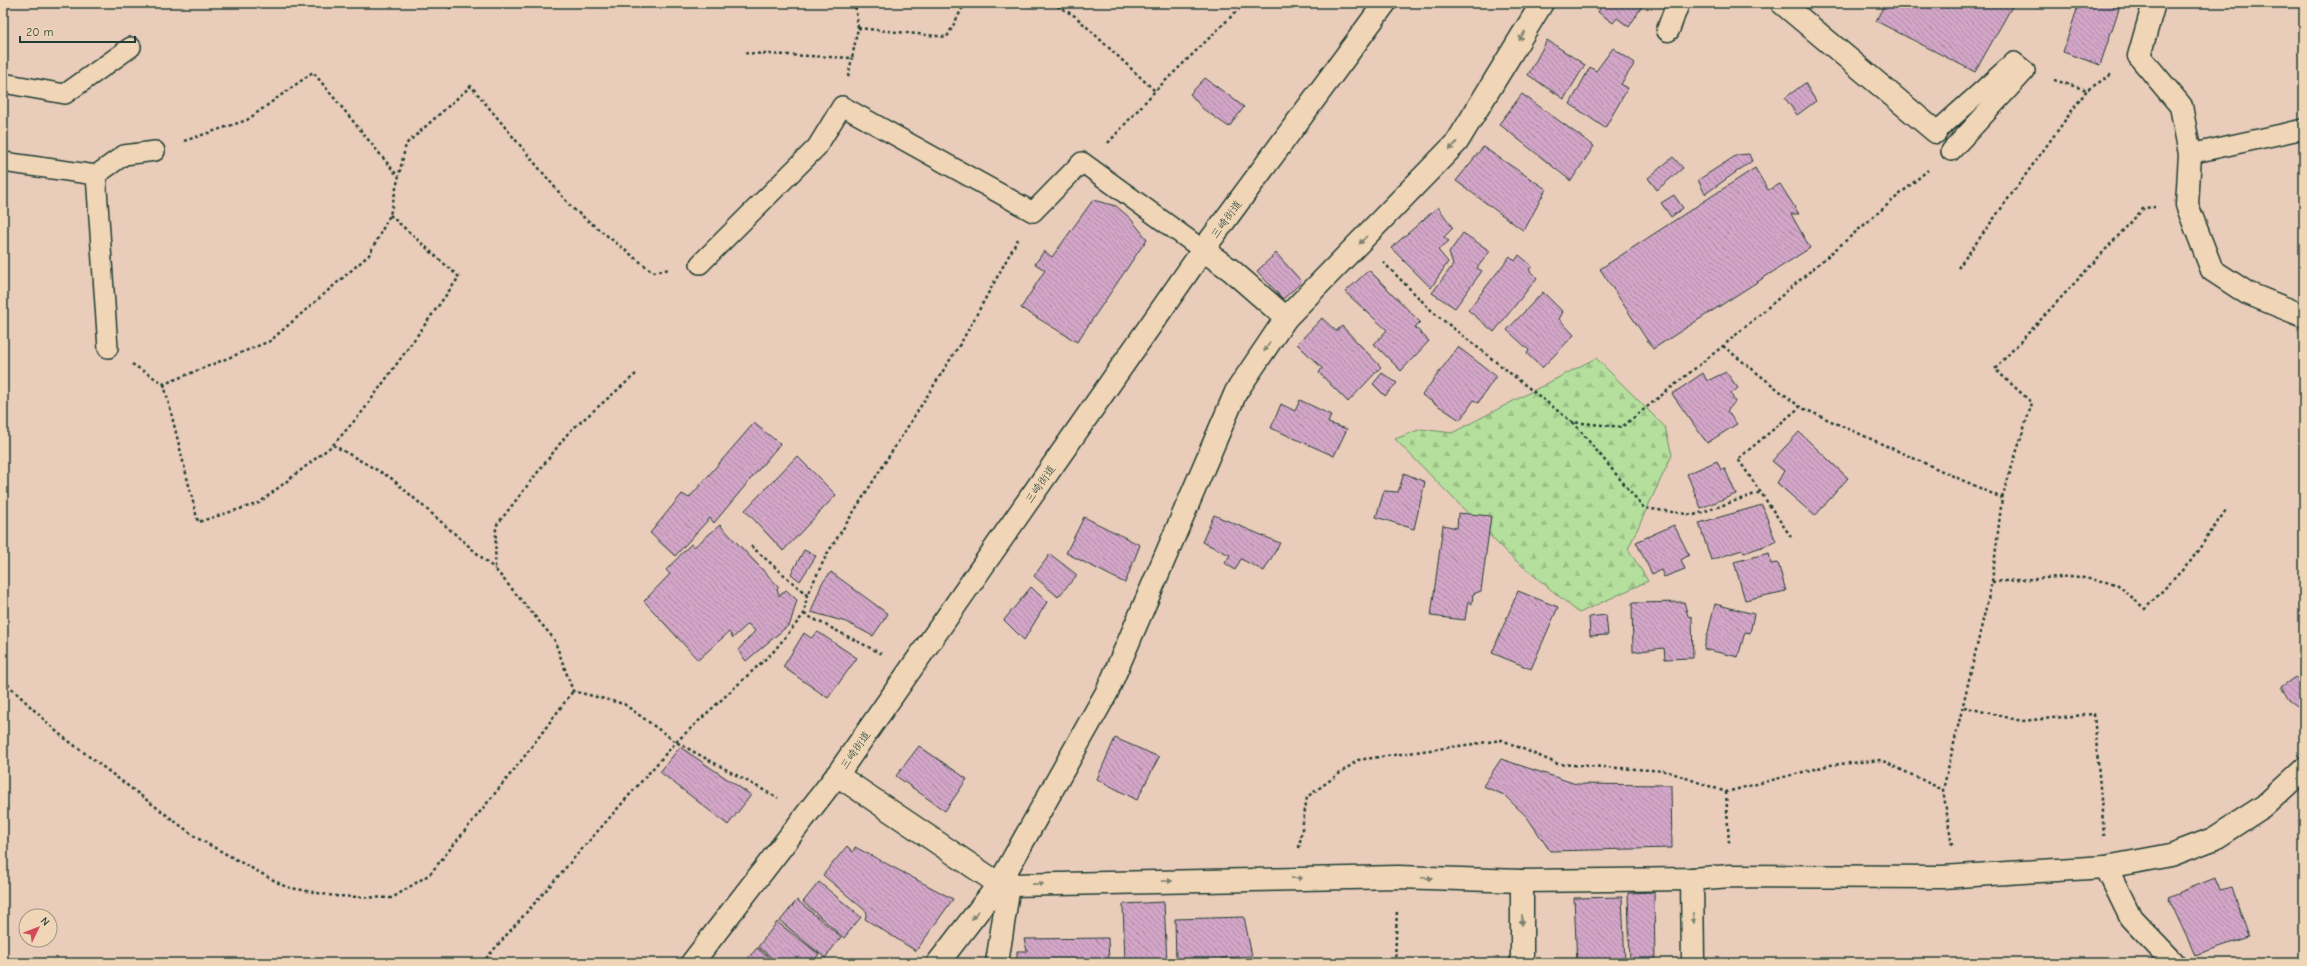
<svg xmlns="http://www.w3.org/2000/svg" width="2307" height="966" font-family="'Comic Neue','Klee One',sans-serif">
<style>
.forest{fill:url(#forest-firs);stroke:#6a8e68}
.building{fill:url(#building-back-hatch);stroke:#1f3d34}
.lines{fill:none;stroke-linecap:round;stroke-linejoin:round}
.lane-casing{stroke:#1f3d34;stroke-width:22}
.street-casing{stroke:#1f3d34;stroke-width:25}
.secondary-casing{stroke:#1f3d34;stroke-width:25}
.primary-casing{stroke:#1f3d34;stroke-width:25}
.path{stroke:#1f3d34;stroke-width:2.5;stroke-dasharray:3 3;stroke-linecap:butt}
.lane{stroke:#f0d6b7;stroke-width:19}
.street{stroke:#f0d6b7;stroke-width:22}
.secondary{stroke:#f0d6b7;stroke-width:22}
.primary{stroke:#f0d6b7;stroke-width:22}
.oneway{fill:#7d826f}
.labels{text-anchor:middle;stroke-width:4;stroke-linejoin:round;paint-order:stroke}
.street-label{font-size:11px;fill:#1f3d34;stroke:#f0d6b7}
</style>
<defs>
<pattern id="forest-firs" width="22" height="20" patternUnits="userSpaceOnUse"><rect width="22" height="20" fill="#b5df9c"/><path d="M5 1l3.5 6h-7zM16 11l3.5 6h-7z" fill="#9bc087"/></pattern>
<pattern id="building-back-hatch" width="6" height="6" patternUnits="userSpaceOnUse"><rect width="6" height="6" fill="#d3a6c8"/><path d="M-1 5l2 2M0 0l6 6M5-1l2 2" fill="none" stroke="#ab88a3"/></pattern>
</defs>
<rect width="100%" height="100%" fill="#eaccba"/>
<filter id="ink" filterUnits="userSpaceOnUse"><feTurbulence type="fractalNoise" baseFrequency=".025" numOctaves="2"/><feDisplacementMap in="SourceGraphic" scale="8" xChannelSelector="R" yChannelSelector="G"/><feConvolveMatrix kernelMatrix="1 2 1 2 8 2 1 2 1" color-interpolation-filters="sRGB"/></filter>
<g filter="url(#ink)">
<path class="forest" d="M1596,358L1665,427L1672,455L1628,549L1648,581L1579,613L1508,554L1395,439L1421,429L1452,433Z"/>
<g class="building">
<path d="M443,3H455L450,9Z"/>
<path d="M1603,3H1644L1629,27L1617,18L1613,23L1598,12Z"/>
<path d="M1885,3H2014L1975,72L1876,21Z"/>
<path d="M2079,3H2110L2120,6L2100,65L2063,52Z"/>
<path d="M1547,40L1585,65L1564,99L1528,75Z"/>
<path d="M1613,48L1635,63L1621,84L1628,88L1605,128L1570,104L1590,67L1596,71Z"/>
<path d="M1205,78L1244,107L1229,127L1203,109L1190,94Z"/>
<path d="M1805,83L1816,101L1797,115L1785,98Z"/>
<path d="M1522,94L1594,146L1571,181L1499,124Z"/>
<path d="M1483,147L1546,189L1524,231L1456,181Z"/>
<path d="M1749,154L1752,161L1705,194L1698,180L1737,155Z"/>
<path d="M1673,157L1683,168L1657,190L1648,178Z"/>
<path d="M1755,168L1768,190L1780,184L1799,214H1791L1810,248L1653,349L1600,269Z"/>
<path d="M1674,195L1683,208L1671,217L1661,203Z"/>
<path d="M1093,200L1116,206L1130,218L1147,239L1077,342L1021,308L1045,270L1035,264L1044,251L1052,257Z"/>
<path d="M1438,207L1453,228L1444,237L1449,241L1438,250L1448,262L1431,288L1391,248Z"/>
<path d="M1463,233L1490,251L1477,268L1482,271L1455,308L1432,293L1453,265L1449,253Z"/>
<path d="M1276,253L1302,282L1283,299L1257,271Z"/>
<path d="M1519,255L1532,266L1529,270L1537,278L1494,332L1468,310L1510,256L1515,261Z"/>
<path d="M1369,270L1420,322L1415,327L1429,341L1401,371L1374,344L1387,330L1345,292Z"/>
<path d="M1543,292L1563,312L1559,319L1574,335L1542,368L1527,354L1529,350L1507,330Z"/>
<path d="M1322,318L1336,331L1342,326L1381,367L1348,402L1319,373L1322,368L1297,344Z"/>
<path d="M1458,347L1496,376L1478,403L1474,400L1460,420L1422,395Z"/>
<path d="M1726,372L1738,388L1731,394L1735,402L1727,411L1737,424L1707,443L1672,394L1703,373L1707,381Z"/>
<path d="M1382,373L1397,383L1385,396L1373,384Z"/>
<path d="M1300,400L1331,415L1328,423L1347,429L1334,456L1271,428L1281,404L1295,411Z"/>
<path d="M754,423L780,444L714,523L710,518L675,556L650,533L682,494L689,498Z"/>
<path d="M1799,432L1848,478L1815,516L1777,483L1784,471L1772,461Z"/>
<path d="M797,456L836,495L783,551L745,510Z"/>
<path d="M1717,461L1721,470L1725,469L1736,494L1701,508L1687,474Z"/>
<path d="M1404,473L1425,482L1414,529L1376,517L1384,491L1398,492Z"/>
<path d="M1762,505L1776,542L1744,553L1742,550L1711,560L1699,523Z"/>
<path d="M1458,513L1491,516L1481,591L1473,594L1472,604L1468,601L1465,620L1431,616L1443,525L1457,528Z"/>
<path d="M1214,515L1280,543L1264,571L1241,559L1235,570L1225,563L1230,555L1202,542Z"/>
<path d="M1084,517L1140,545L1125,583L1066,553Z"/>
<path d="M720,525L779,587L777,589L779,596L786,590L797,600L790,624L746,661L738,650L755,631L748,624L733,638L729,632L698,660L644,601L670,574L666,570L691,544L694,547Z"/>
<path d="M1674,525L1689,555L1681,560L1685,569L1664,577L1661,570L1652,574L1636,542Z"/>
<path d="M804,550L816,556L800,581L791,574Z"/>
<path d="M1769,553L1771,564L1778,563L1786,591L1745,600L1734,562Z"/>
<path d="M1050,554L1077,575L1058,597L1034,576Z"/>
<path d="M831,572L888,614L873,636L846,622L811,612L822,583Z"/>
<path d="M1031,587L1047,602L1024,640L1004,620Z"/>
<path d="M1518,591L1558,607L1531,669L1492,653Z"/>
<path d="M1684,602L1688,616L1692,617L1693,658L1665,659L1664,648L1633,652L1632,603Z"/>
<path d="M1715,604L1754,614L1750,633L1745,632L1738,657L1704,649Z"/>
<path d="M1606,615L1608,635L1590,636L1589,617Z"/>
<path d="M818,632L857,658L828,698L783,667L804,633L811,638Z"/>
<path d="M2295,677L2304,686V711L2289,700L2281,687Z"/>
<path d="M1115,738L1159,757L1137,800L1097,779Z"/>
<path d="M919,746L967,779L945,811L896,776Z"/>
<path d="M680,747L751,795L728,825L660,772Z"/>
<path d="M1501,759L1576,784L1671,785L1672,848L1550,851L1527,817L1504,795L1483,786Z"/>
<path d="M847,846L853,852L855,847L953,899L916,951L865,919L867,912L823,875Z"/>
<path d="M2215,878L2219,890L2232,887L2249,937L2195,955L2168,897Z"/>
<path d="M819,882L861,917L844,938L803,902Z"/>
<path d="M1654,892L1655,963H1630L1628,893Z"/>
<path d="M1622,897L1625,963H1577L1574,898Z"/>
<path d="M797,900L841,937L825,958L780,921Z"/>
<path d="M1164,902L1167,963H1125L1123,904Z"/>
<path d="M1244,917L1252,956L1222,958V963H1176L1175,919Z"/>
<path d="M777,922L819,954L812,963H779L758,947Z"/>
<path d="M1108,938L1109,963H1017V951H1027L1024,939Z"/>
<path d="M757,948L776,963H744Z"/>
</g>
<g class="lines">
<g class="lane-casing">
<g id="lane">
<path d="M3,83L65,94L131,47"/>
<path d="M1936,132L2014,62L2025,71L1951,151"/>
<path d="M2190,154L2304,129"/>
<path d="M3,162L96,175L124,155L155,151"/>
<path d="M96,175L108,348"/>
<path d="M700,264L817,147L842,106L1033,212L1082,162L1203,250"/>
</g>
</g>
<g class="street-casing">
<g id="street">
<path d="M1782,3L1936,132"/>
<path d="M2154,3L2139,56L2181,106L2190,154L2187,205L2212,270L2247,293L2304,316"/>
<path d="M1668,30L1678,3"/>
<path d="M1203,250L1231,270L1286,318"/>
<path d="M2106,867L2131,918L2174,963"/>
<path d="M1692,879L1693,963"/>
<path d="M938,963L999,884L1107,692L1236,392L1286,318L1457,142L1542,3"/>
<path d="M997,963L1009,885"/>
<path d="M1522,963V881"/>
</g>
</g>
<g class="secondary-casing">
<path id="secondary" d="M837,775L999,884L1009,885L1398,877L1522,881L1692,879L1730,876L1942,877L2106,867L2171,855L2213,839L2264,806L2304,769"/>
</g>
<g class="primary-casing">
<path id="primary" d="M692,963L837,775L1203,250L1385,3"/>
</g>
<g class="path">
<path d="M1052,3L1075,16L1155,91"/>
<path d="M858,28L947,37L965,3"/>
<path d="M745,53L852,58L858,28L855,3"/>
<path d="M848,77L852,58"/>
<path d="M2054,80L2087,90L2112,74"/>
<path d="M184,141L247,120L313,72L397,175"/>
<path d="M1108,143L1155,91L1245,3"/>
<path d="M1383,262L1434,313L1572,422L1622,427L1723,346L1928,170"/>
<path d="M1958,268L2087,90"/>
<path d="M1723,346L1800,407L2002,498"/>
<path d="M132,364L164,384L270,341L369,255L390,215L406,144L471,86L572,208L653,272L670,269"/>
<path d="M636,374L569,432L496,526L495,569L554,639L573,691L624,704L676,742L778,798"/>
<path d="M164,384L198,522L259,503L333,445L391,478L495,569"/>
<path d="M1573,422L1644,508L1694,515L1761,492"/>
<path d="M333,445L363,411L459,277L390,215"/>
<path d="M1791,537L1738,459L1800,407"/>
<path d="M751,546L807,595"/>
<path d="M1992,582L2073,576L2117,584L2145,609L2190,562L2226,510"/>
<path d="M804,614L882,654"/>
<path d="M3,680L58,733L197,838L286,887L334,896L392,898L430,874L521,761L573,691"/>
<path d="M1964,707L2022,721L2094,714L2104,836"/>
<path d="M1726,792L1729,844"/>
<path d="M1952,845L1943,790L1992,582L2002,498L2032,403L1995,369L2144,208L2155,207"/>
<path d="M1299,848L1307,797L1358,760L1502,740L1558,764L1666,771L1726,792L1830,765L1881,760L1943,790"/>
<path d="M482,963L676,742L774,651L804,614L807,595L827,554L962,341L1018,239"/>
<path d="M1395,963L1397,909"/>
</g>
<use href="#lane" class="lane"/>
<use href="#street" class="street"/>
<use href="#secondary" class="secondary"/>
<use href="#primary" class="primary"/>
</g>
<defs><path id="oneway-solid" d="M-6-.8H1V-3.2L6.5 0L1 3.2V.8H-6Z"/></defs>
<g class="oneway">
<use href="#oneway-solid" transform="translate(1522 36) rotate(121)"/>
<use href="#oneway-solid" transform="translate(1453 146) rotate(133)"/>
<use href="#oneway-solid" transform="translate(1363 240) rotate(134)"/>
<use href="#oneway-solid" transform="translate(1267 347) rotate(124)"/>
<use href="#oneway-solid" transform="translate(1297 878) rotate(-1)"/>
<use href="#oneway-solid" transform="translate(1427 878) rotate(2)"/>
<use href="#oneway-solid" transform="translate(1167 881) rotate(-1)"/>
<use href="#oneway-solid" transform="translate(1038 884) rotate(-1)"/>
<use href="#oneway-solid" transform="translate(975 915) rotate(127)"/>
<use href="#oneway-solid" transform="translate(1693 918) rotate(90)"/>
<use href="#oneway-solid" transform="translate(1522 920) rotate(90)"/>
</g>
</g>
<g class="labels">
<g class="street-label">
<text transform="translate(1226 219) rotate(-54)" y="4">三崎街道</text>
<text transform="translate(1040 484) rotate(-55)" y="4">三崎街道</text>
<text transform="translate(855 750) rotate(-55)" y="4">三崎街道</text>
</g>
</g>
<rect width="2307" height="966" fill="none" stroke="#f0d6b7" stroke-width="16"/>
<rect x="8" y="8" width="2291" height="950" fill="none" stroke="#1f3d34" stroke-width="1.5" filter="url(#ink)"/>
<g transform="translate(38 928) rotate(47)"><circle r="19" fill="#f0d6b7" stroke="#9c9983"/>
<path d="M0-3L7 15L0 10L-7 15Z" fill="#d1495b"/>
<text y="-6" font-size="11" font-weight="bold" text-anchor="middle" fill="#1f3d34">N</text>
</g>
<path d="M20 36v6h115v-6" fill="none" stroke="#1f3d34" stroke-width="2"/>
<text x="26" y="36" font-size="12" fill="#1f3d34" stroke="#f0d6b7" stroke-width="3" paint-order="stroke">20 m</text>
</svg>
